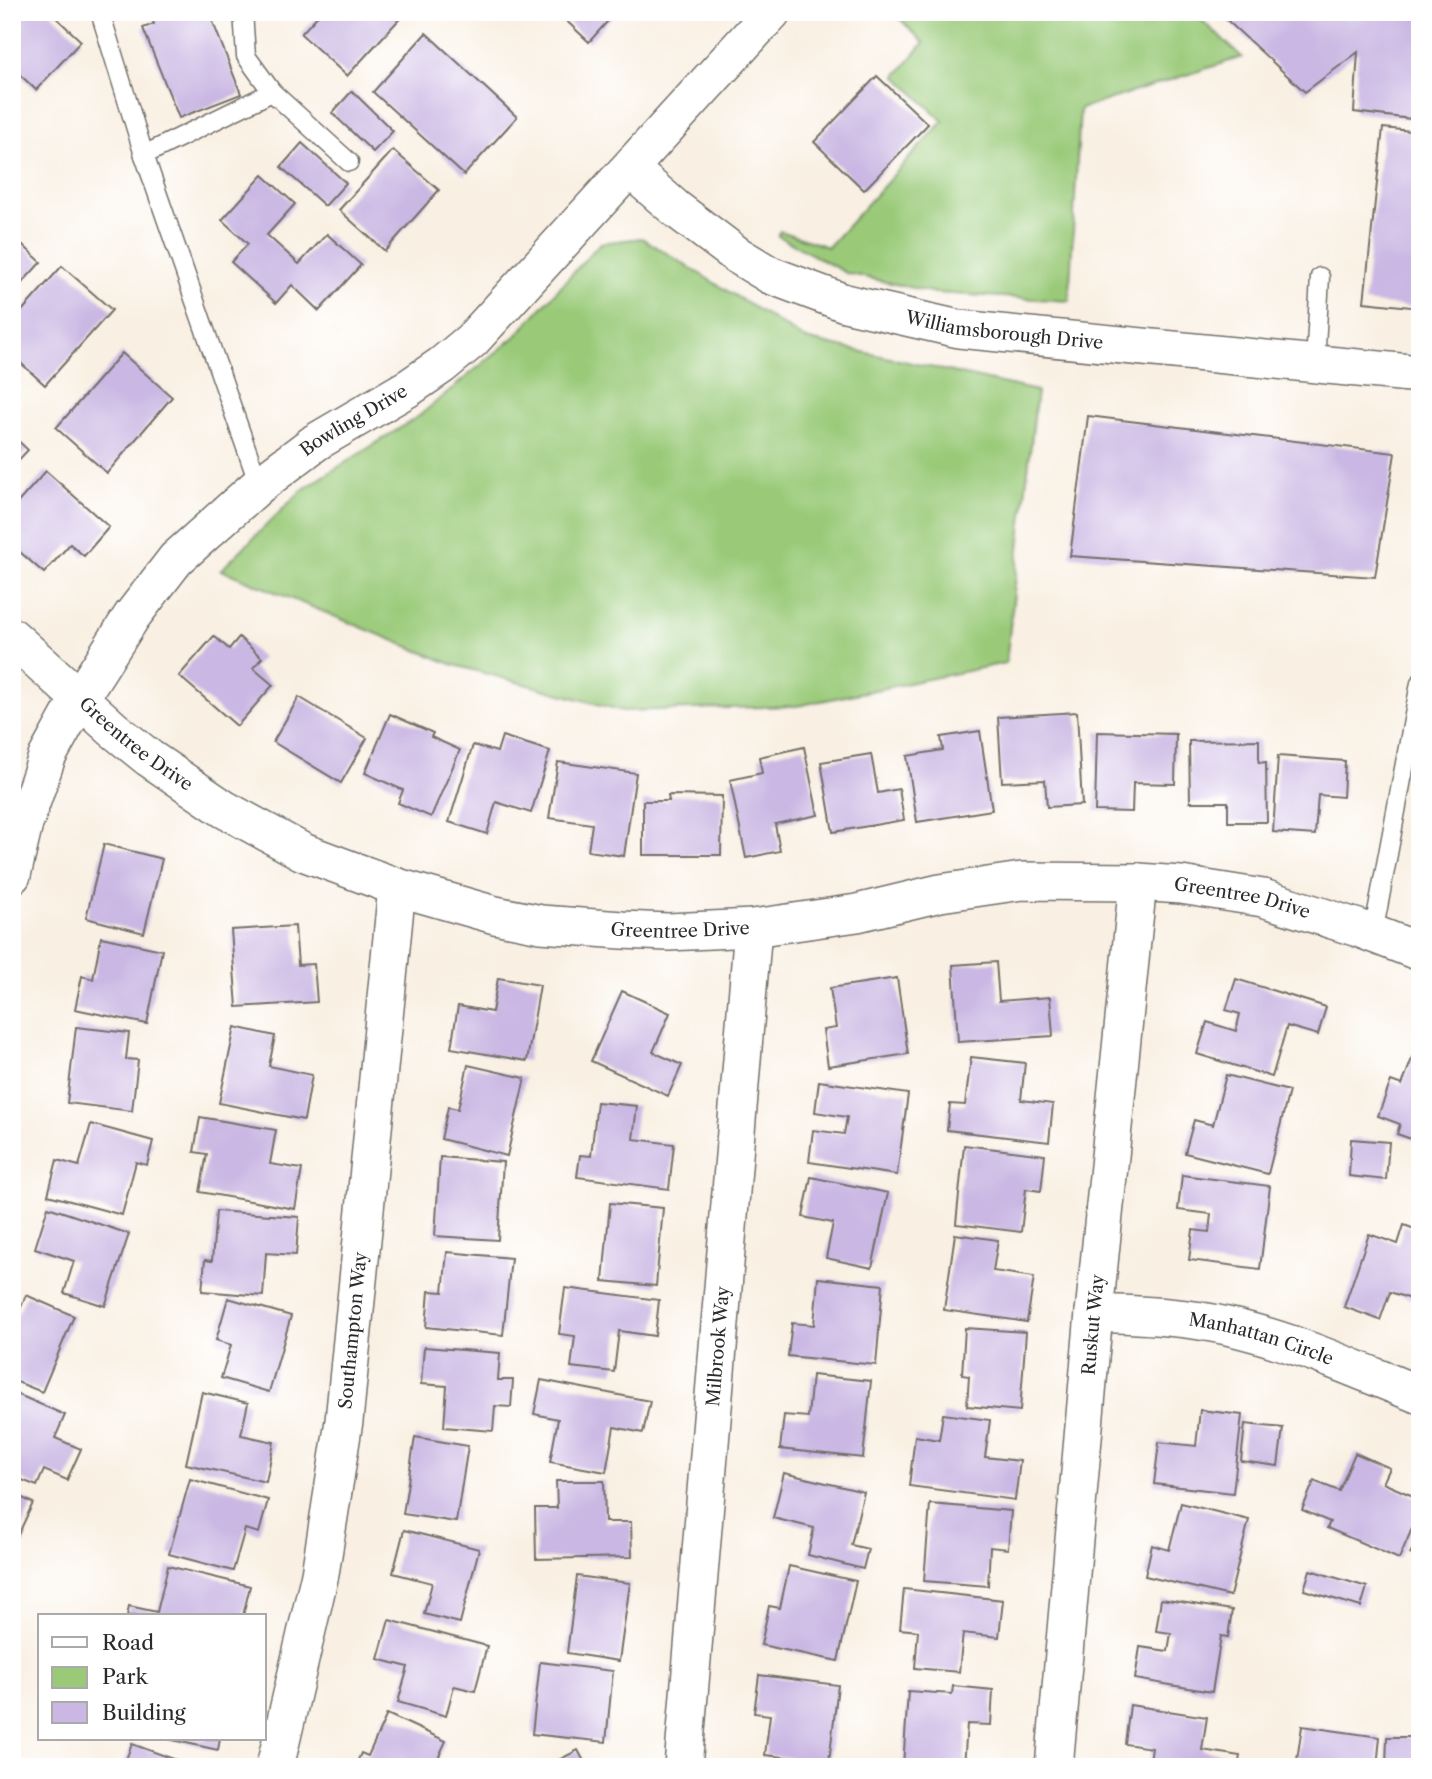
<svg xmlns="http://www.w3.org/2000/svg" width="1432" height="1779" font-family="'Libre Caslon Text',serif">
<style>
.green{fill:#9aca78;stroke:#627a52;stroke-width:2}
.building{fill:#cab7e3}
.lines{fill:none;stroke-linecap:round;stroke-linejoin:round}
.service-casing{stroke:#73706b;stroke-width:21}
.minor-casing{stroke:#73706b;stroke-width:40}
.service{stroke:#fff;stroke-width:18}
.minor{stroke:#fff;stroke-width:37}
.labels{text-anchor:middle;stroke-width:7;stroke-linejoin:round;paint-order:stroke}
.street-label{font-size:18px;fill:#2b2b2b;stroke:#fff}
</style>
<rect width="100%" height="100%" fill="#fff"/>
<filter id="ink" filterUnits="userSpaceOnUse"><feTurbulence type="fractalNoise" baseFrequency=".0143" numOctaves="2"/><feDisplacementMap in="SourceGraphic" scale="14" xChannelSelector="R" yChannelSelector="G"/><feConvolveMatrix kernelMatrix="1 2 1 2 8 2 1 2 1" color-interpolation-filters="sRGB"/></filter>
<filter id="wash" filterUnits="userSpaceOnUse"><feTurbulence type="fractalNoise" baseFrequency=".00686" numOctaves="4" result="noise"/><feDisplacementMap in="SourceGraphic" scale="28" xChannelSelector="R" yChannelSelector="G"/><feGaussianBlur stdDeviation="1.57" result="paint"/><feColorMatrix in="noise" values="0 0 0 0 0 0 0 0 0 0 0 0 0 0 0 0 0 1.4 0 .05"/><feComposite in="paint" operator="in"/></filter>
<g filter="url(#wash)">
<rect width="100%" height="100%" fill="#f9f0e3"/>
<g class="green">
<path d="M893,12H1193L1242,57L1080,109L1069,301L935,293L846,273L778,236L780,231L828,247L943,121L896,76L924,43Z"/>
<path d="M642,238L805,339L1037,391L1006,663L797,706L623,711L451,664L221,570L302,490L419,416L516,336L600,243Z"/>
</g>
<g id="blocks">
<g class="building">
<path d="M12,12H50L81,41L36,90L12,67Z"/>
<path d="M150,12H209L241,94L179,118L143,28L154,24Z"/>
<path d="M321,12H406L347,76L301,34Z"/>
<path d="M557,12H616L589,42Z"/>
<path d="M1218,12H1420V120L1354,112L1358,52L1305,92Z"/>
<path d="M426,33L517,117L464,175L373,92Z"/>
<path d="M877,76L928,124L864,190L814,142Z"/>
<path d="M352,91L393,131L373,152L332,113Z"/>
<path d="M1383,128L1420,132V308L1364,302Z"/>
<path d="M302,143L346,183L325,206L281,167Z"/>
<path d="M393,150L439,190L385,251L339,210Z"/>
<path d="M263,175L295,204L267,235L299,264L327,234L361,265L319,311L292,285L276,303L231,262L248,244L222,220Z"/>
<path d="M12,235L41,262L21,284L12,276Z"/>
<path d="M62,266L112,310L45,385L12,355V322Z"/>
<path d="M122,353L172,397L107,473L56,428Z"/>
<path d="M1088,416L1395,453L1375,577L1070,556Z"/>
<path d="M12,435L28,450L12,467Z"/>
<path d="M46,471L109,527L84,556L70,544L44,573L12,545V509Z"/>
<path d="M214,636L229,649L239,637L262,658L253,668L273,685L237,726L179,676Z"/>
<path d="M299,697L367,738L341,783L273,742Z"/>
<path d="M1077,712L1082,805L1047,807L1045,780L1002,782L998,717Z"/>
<path d="M390,714L433,733L431,737L460,750L431,817L398,803L403,790L365,773Z"/>
<path d="M980,731L992,810L917,822L907,756L943,750L941,737Z"/>
<path d="M1097,732L1176,734L1175,784L1133,783L1132,812L1095,811Z"/>
<path d="M502,736L550,751L531,813L496,802L487,834L449,822L473,745L497,752Z"/>
<path d="M1259,740V763L1266,762L1267,822H1228V802H1190L1189,741Z"/>
<path d="M804,747L818,815L775,824L780,851L746,858L730,780L762,773L759,757Z"/>
<path d="M871,754L878,793L899,789L904,820L833,832L821,762Z"/>
<path d="M1278,756L1345,761L1343,797L1318,795L1315,835L1273,832Z"/>
<path d="M558,762L636,773L624,856L588,851L592,824L549,818Z"/>
<path d="M668,795L722,796L721,855H643V801H669Z"/>
<path d="M104,844L162,859L144,933L86,918Z"/>
<path d="M295,926L298,965L314,964L317,1002L237,1007L231,930Z"/>
<path d="M101,937L162,950L147,1024L75,1009L82,976L93,979Z"/>
<path d="M996,962L999,1001L1050,997L1053,1036L958,1042L953,965Z"/>
<path d="M498,978L540,985L527,1061L451,1048L458,1006L492,1012Z"/>
<path d="M897,978L908,1054L828,1066L823,1030L836,1028L830,988Z"/>
<path d="M1236,979L1326,1007L1318,1035L1287,1026L1272,1077L1197,1054L1207,1022L1236,1031L1240,1014L1226,1010Z"/>
<path d="M622,991L670,1013L653,1052L682,1065L668,1096L591,1061Z"/>
<path d="M76,1027L129,1033L126,1059L138,1060L132,1111L67,1103Z"/>
<path d="M235,1027L275,1036L269,1066L312,1075L304,1120L219,1103Z"/>
<path d="M1419,1040H1420V1142L1397,1134L1400,1124L1378,1116L1391,1081L1402,1085Z"/>
<path d="M971,1057L1025,1063L1021,1100L1053,1104L1049,1142L947,1130L950,1104L965,1105Z"/>
<path d="M468,1065L525,1078L507,1156L441,1139L448,1107L458,1109Z"/>
<path d="M1226,1075L1289,1091L1268,1174L1185,1153L1194,1120L1213,1125Z"/>
<path d="M819,1081L908,1094L897,1175L809,1162L813,1130L844,1134L847,1117L815,1112Z"/>
<path d="M597,1102L637,1106L633,1139L674,1144L669,1189L577,1177L580,1155L591,1156Z"/>
<path d="M200,1117L276,1130L270,1164L302,1169L295,1209L200,1192L207,1154L194,1152Z"/>
<path d="M91,1124L153,1141L147,1165L136,1162L122,1215L48,1195L57,1160L79,1166Z"/>
<path d="M1351,1139L1389,1142L1386,1180L1349,1176Z"/>
<path d="M964,1145L1045,1155L1041,1191L1026,1189L1021,1232L956,1224Z"/>
<path d="M440,1157L503,1162L498,1240L435,1236Z"/>
<path d="M1182,1175L1270,1186L1260,1269L1189,1260L1193,1230L1209,1232L1211,1214L1178,1210Z"/>
<path d="M811,1177L888,1193L872,1268L826,1258L833,1223L803,1217Z"/>
<path d="M610,1203L663,1208L656,1286L603,1281Z"/>
<path d="M48,1207L129,1234L105,1306L64,1293L74,1261L35,1248Z"/>
<path d="M216,1211L299,1217L296,1255L266,1253L263,1296L202,1291L205,1260L212,1261Z"/>
<path d="M1404,1225L1420,1231V1302L1390,1292L1380,1320L1344,1307L1369,1234L1398,1244Z"/>
<path d="M955,1234L998,1240L993,1271L1034,1277L1027,1322L944,1310Z"/>
<path d="M447,1252L511,1258L503,1335L426,1327L429,1291L443,1292Z"/>
<path d="M818,1278L883,1285L876,1365L788,1356L792,1323L814,1325Z"/>
<path d="M565,1288L659,1300L655,1336L619,1331L614,1372L571,1367L575,1336L559,1334Z"/>
<path d="M26,1295L74,1316L42,1392L12,1380V1328Z"/>
<path d="M228,1298L291,1316L269,1392L221,1378L231,1345L216,1340Z"/>
<path d="M965,1328L1026,1332L1020,1411L967,1406L969,1376L962,1375Z"/>
<path d="M424,1347L500,1353L498,1380H513L511,1407L495,1406L493,1431L444,1427L447,1386L421,1384Z"/>
<path d="M812,1375L871,1381L863,1458L780,1449L784,1415L808,1417Z"/>
<path d="M541,1380L650,1401L643,1433L614,1427L606,1472L550,1462L558,1419L534,1414Z"/>
<path d="M12,1392L65,1415L55,1438L81,1449L67,1480L44,1470L37,1486L12,1476Z"/>
<path d="M202,1392L248,1403L241,1435L274,1442L266,1482L186,1464Z"/>
<path d="M1200,1410L1242,1415L1233,1493L1154,1484L1159,1442L1196,1446Z"/>
<path d="M943,1414L990,1420L985,1457L1020,1461L1015,1500L909,1486L915,1436L939,1440Z"/>
<path d="M1245,1424L1283,1428L1278,1466L1241,1461Z"/>
<path d="M415,1437L468,1446L456,1522L403,1514Z"/>
<path d="M1355,1453L1390,1468L1383,1483L1420,1499V1510L1399,1559L1327,1528L1330,1522L1302,1510L1314,1481L1339,1491Z"/>
<path d="M784,1473L864,1492L851,1545L868,1549L863,1569L808,1555L814,1528L773,1518Z"/>
<path d="M190,1479L268,1500L259,1533L245,1529L233,1571L169,1554Z"/>
<path d="M556,1481H604L605,1522H631L632,1557L536,1559L535,1508H557Z"/>
<path d="M12,1493L33,1503L12,1548Z"/>
<path d="M1181,1503L1249,1520L1230,1596L1145,1576L1152,1545L1169,1550Z"/>
<path d="M930,1504L1011,1511L1008,1549L990,1547L988,1586L924,1581Z"/>
<path d="M404,1530L479,1549L460,1623L424,1614L432,1583L393,1573Z"/>
<path d="M1420,1535V1560L1410,1554Z"/>
<path d="M168,1566L250,1586L243,1616H127L129,1606L157,1612Z"/>
<path d="M789,1566L856,1581L838,1661L761,1645L769,1606L780,1608Z"/>
<path d="M1310,1570L1367,1587L1361,1607L1304,1590Z"/>
<path d="M577,1576L630,1583L619,1661L567,1653Z"/>
<path d="M904,1589L1003,1600L999,1637L963,1633L959,1672L915,1668L918,1631L900,1629Z"/>
<path d="M1161,1599L1232,1610L1228,1637L1221,1636L1212,1692L1135,1679L1140,1647L1168,1651L1171,1633L1156,1631Z"/>
<path d="M389,1620L487,1646L475,1691L454,1686L446,1716L398,1702L408,1667L378,1659Z"/>
<path d="M540,1662L613,1671L606,1742L532,1734Z"/>
<path d="M759,1675L838,1685L829,1762L765,1755L770,1715L754,1713Z"/>
<path d="M953,1686L993,1690L991,1725L967,1724L964,1767H903L908,1691L952,1694Z"/>
<path d="M1130,1705L1207,1717L1202,1750L1240,1756L1238,1767H1149L1152,1748L1125,1744Z"/>
<path d="M387,1714L446,1741L434,1767H355L361,1753L368,1756Z"/>
<path d="M1302,1726L1380,1737L1377,1767H1296Z"/>
<path d="M1387,1737H1420V1767H1386Z"/>
<path d="M168,1739H220L218,1750Z"/>
<path d="M132,1744L193,1766V1767H123Z"/>
<path d="M578,1750L587,1767H545Z"/>
</g>
</g>
</g>
<g filter="url(#ink)">
<use href="#blocks" fill-opacity="0" stroke="#73706b" stroke-width="2"/>
<g class="lines">
<g class="service-casing">
<g id="service">
<path d="M100,12L144,155L259,485"/>
<path d="M272,92L349,162"/>
<path d="M144,155L272,92L246,56L243,12"/>
<path d="M1315,364L1320,277"/>
<path d="M1373,934L1420,683"/>
</g>
</g>
<g class="minor-casing">
<g id="minor">
<path id="s1" d="M630,169L676,209L737,255L770,275L845,303L959,329L1420,374"/>
<path id="s2" d="M12,637L113,729L149,758L224,809L303,852L397,887L495,915L541,924L622,930L668,932L753,928L857,913L940,893L1022,881L1138,882L1181,885L1263,898L1358,928L1420,952"/>
<path id="s3" d="M12,875L24,824L47,757L79,699L132,616L176,559L259,485L316,442L410,387L442,365L472,340L772,12"/>
<path id="s4" d="M1094,1313C1139,1315 1183,1316 1227,1326C1294,1341 1357,1370 1420,1395"/>
<path id="s5" d="M275,1767L320,1574L344,1421L397,887"/>
<path id="s6" d="M683,1767L753,928"/>
<path id="s7" d="M1054,1767L1094,1313L1138,882"/>
</g>
</g>
<use href="#service" class="service"/>
<use href="#minor" class="minor"/>
</g>
</g>
<g class="labels">
<g class="street-label">
<text dy="6" stroke="none"><textPath href="#s1" startOffset="418">Williamsborough Drive</textPath></text>
<text dy="6" stroke="none"><textPath href="#s3" startOffset="586">Bowling Drive</textPath></text>
<text dy="6" stroke="none"><textPath href="#s2" startOffset="164">Greentree Drive</textPath></text>
<text dy="6" stroke="none"><textPath href="#s2" startOffset="1320">Greentree Drive</textPath></text>
<text dy="6" stroke="none"><textPath href="#s2" startOffset="752">Greentree Drive</textPath></text>
<text dy="6" stroke="none"><textPath href="#s7" startOffset="444">Ruskut Way</textPath></text>
<text dy="6" stroke="none"><textPath href="#s5" startOffset="444">Southampton Way</textPath></text>
<text dy="6" stroke="none"><textPath href="#s4" startOffset="170">Manhattan Circle</textPath></text>
<text dy="6" stroke="none"><textPath href="#s6" startOffset="422">Milbrook Way</textPath></text>
</g>
</g>
<rect width="1432" height="1779" fill="none" stroke="#fff" stroke-width="42"/>
<rect x="38" y="1614" width="228" height="126" fill="#ffffff" stroke="#aaaaaa" stroke-width="2"/>
<rect x="52" y="1637" width="35" height="10" fill="#ffffff" stroke="#aaaaaa" stroke-width="2"/>
<text x="102" y="1650" font-size="21" fill="#2b2b2b">Road</text>
<rect x="52" y="1667" width="35" height="21" fill="#9aca78" stroke="#aaaaaa" stroke-width="2"/>
<text x="102" y="1684" font-size="21" fill="#2b2b2b">Park</text>
<rect x="52" y="1702" width="35" height="21" fill="#cab7e3" stroke="#aaaaaa" stroke-width="2"/>
<text x="102" y="1720" font-size="21" fill="#2b2b2b">Building</text>
</svg>
